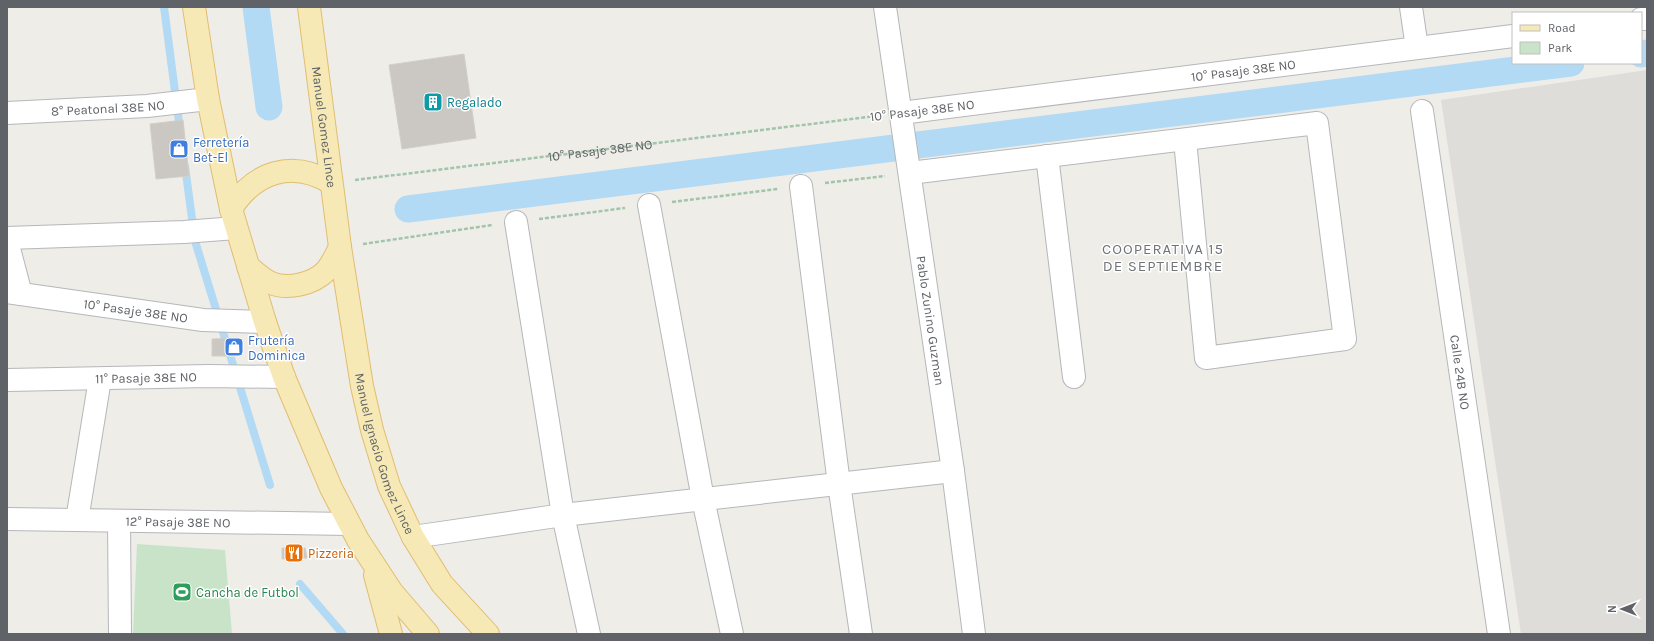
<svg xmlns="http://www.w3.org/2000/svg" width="1654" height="641" font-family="Karla,sans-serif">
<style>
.industrial{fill:#deddda}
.green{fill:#c9e3c8}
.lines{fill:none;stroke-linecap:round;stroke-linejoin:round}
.stream{stroke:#b2daf5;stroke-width:8}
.canal{stroke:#b2daf5;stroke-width:27}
.building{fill:#cbc8c4;stroke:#d3cfc7}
.minor-casing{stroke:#b5b7ba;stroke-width:24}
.major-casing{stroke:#e1bd6f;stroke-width:24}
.path{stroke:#a1c4aa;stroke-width:2.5;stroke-dasharray:4 2;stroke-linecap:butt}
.minor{stroke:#fff;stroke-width:22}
.major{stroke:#f6e9b6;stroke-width:22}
.labels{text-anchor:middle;stroke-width:3;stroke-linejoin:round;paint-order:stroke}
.street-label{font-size:13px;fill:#5f6266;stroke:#fff}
.culture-label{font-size:13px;fill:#0d838f;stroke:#fff;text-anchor:start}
.shop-label{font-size:13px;fill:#366cbe;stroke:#fff;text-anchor:start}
.food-label{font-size:13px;fill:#c56008;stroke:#fff;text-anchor:start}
.leisure-label{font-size:13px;fill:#27864d;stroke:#fff;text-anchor:start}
.quarter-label{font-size:15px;letter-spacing:1px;fill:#707478;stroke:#fff}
</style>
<rect width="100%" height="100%" fill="#efede8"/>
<path class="industrial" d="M1647,70V634H1521L1441,100Z"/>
<path class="green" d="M137,544L225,550L232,634H133Z"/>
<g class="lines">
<g class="stream">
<path d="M164,7L180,130"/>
<path d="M185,166L195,241L270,485"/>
<path d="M300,584L343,634"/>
</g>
<g class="canal">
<path d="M256,7L269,107"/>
<path d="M1641,54L1647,53"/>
<path d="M408,209L1571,63"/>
</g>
</g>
<g class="building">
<path d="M464,54L476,138L402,149L389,65Z"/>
<path d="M183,120L189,176L156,179L150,124Z"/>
<path d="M238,338V356H212V339Z"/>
<path d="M282,548H305L307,558L282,559Z"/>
</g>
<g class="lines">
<g class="minor-casing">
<g id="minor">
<path id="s2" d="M885,7L953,471L974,634"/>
<path d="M1411,7L1417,48"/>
<path d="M1641,19H1647"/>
<path id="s3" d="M1422,111L1499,634"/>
<path id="s4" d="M7,113L147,106L208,99"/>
<path id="s5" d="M901,113L1513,36"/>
<path d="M1047,156L1074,377"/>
<path d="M910,173L1317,123L1345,339L1206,358L1185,140"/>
<path d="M801,186L839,484L861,634"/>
<path d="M649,205L703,499L732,634"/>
<path d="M516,222L563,515L589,634"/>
<path d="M7,238L184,232L236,228"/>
<path d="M7,241L21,294"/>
<path id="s6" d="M7,292L203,320L265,322"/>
<path id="s7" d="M7,380L209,376L284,377"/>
<path id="s8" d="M7,519L349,524"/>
<path d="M77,520L100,379"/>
<path d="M119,521L120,634"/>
<path d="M413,537L563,515L953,471"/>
</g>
</g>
<g class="major-casing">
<g id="major">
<path d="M194,7L208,99L231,209L265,322L284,377L331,488L358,540L392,592L428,634"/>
<path id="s9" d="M309,7L340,247L362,386L372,430L389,486L413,537L442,584L488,634"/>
<path d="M231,209C254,172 292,159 331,183"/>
<path d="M248,266C255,272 262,279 271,283C288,290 313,284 326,271C332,264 336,255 340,247"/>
<path d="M375,575L391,634"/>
</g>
</g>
<g class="path">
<path id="s1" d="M355,180L876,116"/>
<path d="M825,183L885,176"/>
<path d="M672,202L778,189"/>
<path d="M539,219L625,208"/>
<path d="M363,244L492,225"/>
</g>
<use href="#minor" class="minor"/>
<use href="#major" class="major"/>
</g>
<defs>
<g id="building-square" transform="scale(1)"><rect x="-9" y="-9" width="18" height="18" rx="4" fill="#0f9aa8" stroke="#fff"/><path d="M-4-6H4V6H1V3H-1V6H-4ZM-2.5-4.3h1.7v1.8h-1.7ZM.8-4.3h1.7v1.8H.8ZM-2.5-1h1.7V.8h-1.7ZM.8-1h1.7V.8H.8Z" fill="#fff"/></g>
<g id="shop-square" transform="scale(1)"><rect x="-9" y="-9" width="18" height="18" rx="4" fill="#3f7fe0" stroke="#fff"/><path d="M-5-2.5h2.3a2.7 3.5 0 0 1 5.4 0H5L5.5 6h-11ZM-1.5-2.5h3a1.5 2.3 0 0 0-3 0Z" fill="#fff"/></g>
<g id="restaurant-square" transform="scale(1)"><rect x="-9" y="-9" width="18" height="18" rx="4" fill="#e8710a" stroke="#fff"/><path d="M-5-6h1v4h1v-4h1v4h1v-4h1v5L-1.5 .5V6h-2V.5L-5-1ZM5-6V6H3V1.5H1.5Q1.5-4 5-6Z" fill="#fff"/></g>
<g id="stadium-square" transform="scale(1)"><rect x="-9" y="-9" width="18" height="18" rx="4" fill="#2e9e5b" stroke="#fff"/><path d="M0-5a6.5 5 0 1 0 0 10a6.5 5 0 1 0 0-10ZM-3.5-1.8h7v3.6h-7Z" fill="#fff"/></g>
</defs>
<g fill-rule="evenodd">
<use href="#building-square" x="433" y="102"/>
<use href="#shop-square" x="179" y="149"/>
<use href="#shop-square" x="234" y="347"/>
<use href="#restaurant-square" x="294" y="553"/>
<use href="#stadium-square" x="182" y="592"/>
</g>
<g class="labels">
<g class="street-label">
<text dy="5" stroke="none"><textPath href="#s5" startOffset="345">10° Pasaje 38E NO</textPath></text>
<text dy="5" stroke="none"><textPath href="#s4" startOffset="101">8° Peatonal 38E NO</textPath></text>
<text transform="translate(922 110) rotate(-7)" y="5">10° Pasaje 38E NO</text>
<text dy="5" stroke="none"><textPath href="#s9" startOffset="121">Manuel Gomez Lince</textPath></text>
<text dy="5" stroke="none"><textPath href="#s1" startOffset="247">10° Pasaje 38E NO</textPath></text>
<text dy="5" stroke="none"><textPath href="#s6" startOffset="130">10° Pasaje 38E NO</textPath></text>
<text dy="5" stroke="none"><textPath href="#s2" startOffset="317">Pablo Zunino Guzman</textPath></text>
<text dy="5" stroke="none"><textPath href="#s3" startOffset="264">Calle 24B NO</textPath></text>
<text dy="5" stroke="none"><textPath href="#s7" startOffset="139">11° Pasaje 38E NO</textPath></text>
<text dy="5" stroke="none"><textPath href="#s9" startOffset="454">Manuel Ignacio Gomez Lince</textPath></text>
<text dy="5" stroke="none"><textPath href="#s8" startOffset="171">12° Pasaje 38E NO</textPath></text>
</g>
<g class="culture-label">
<text x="447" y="107">Regalado</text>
</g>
<g class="shop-label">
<text x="193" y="147">Ferretería<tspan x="193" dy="15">Bet-El</tspan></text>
<text x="248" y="345">Frutería<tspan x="248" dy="15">Dominica</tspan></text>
</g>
<g class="food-label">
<text x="308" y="558">Pizzeria</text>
</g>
<g class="leisure-label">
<text x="196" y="597">Cancha de Futbol</text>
</g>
<g class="quarter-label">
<text x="1163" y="254">COOPERATIVA 15<tspan x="1163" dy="17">DE SEPTIEMBRE</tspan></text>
</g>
</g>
<rect width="1654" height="641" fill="none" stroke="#5f6266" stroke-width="16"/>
<rect x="1512" y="12" width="130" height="52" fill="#ffffff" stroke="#bfc0c2"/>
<rect x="1520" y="25" width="20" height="6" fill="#f6e9b6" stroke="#bfc0c2"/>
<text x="1548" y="32" font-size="12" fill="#5f6266">Road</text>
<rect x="1520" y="42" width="20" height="12" fill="#c9e3c8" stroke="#bfc0c2"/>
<text x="1548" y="52" font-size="12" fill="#5f6266">Park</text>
<g transform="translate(1622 609) rotate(270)" stroke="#ffffff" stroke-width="3" paint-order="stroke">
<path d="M0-3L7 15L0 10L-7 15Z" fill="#5f6266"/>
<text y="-6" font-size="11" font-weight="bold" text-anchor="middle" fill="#5f6266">N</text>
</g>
</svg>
